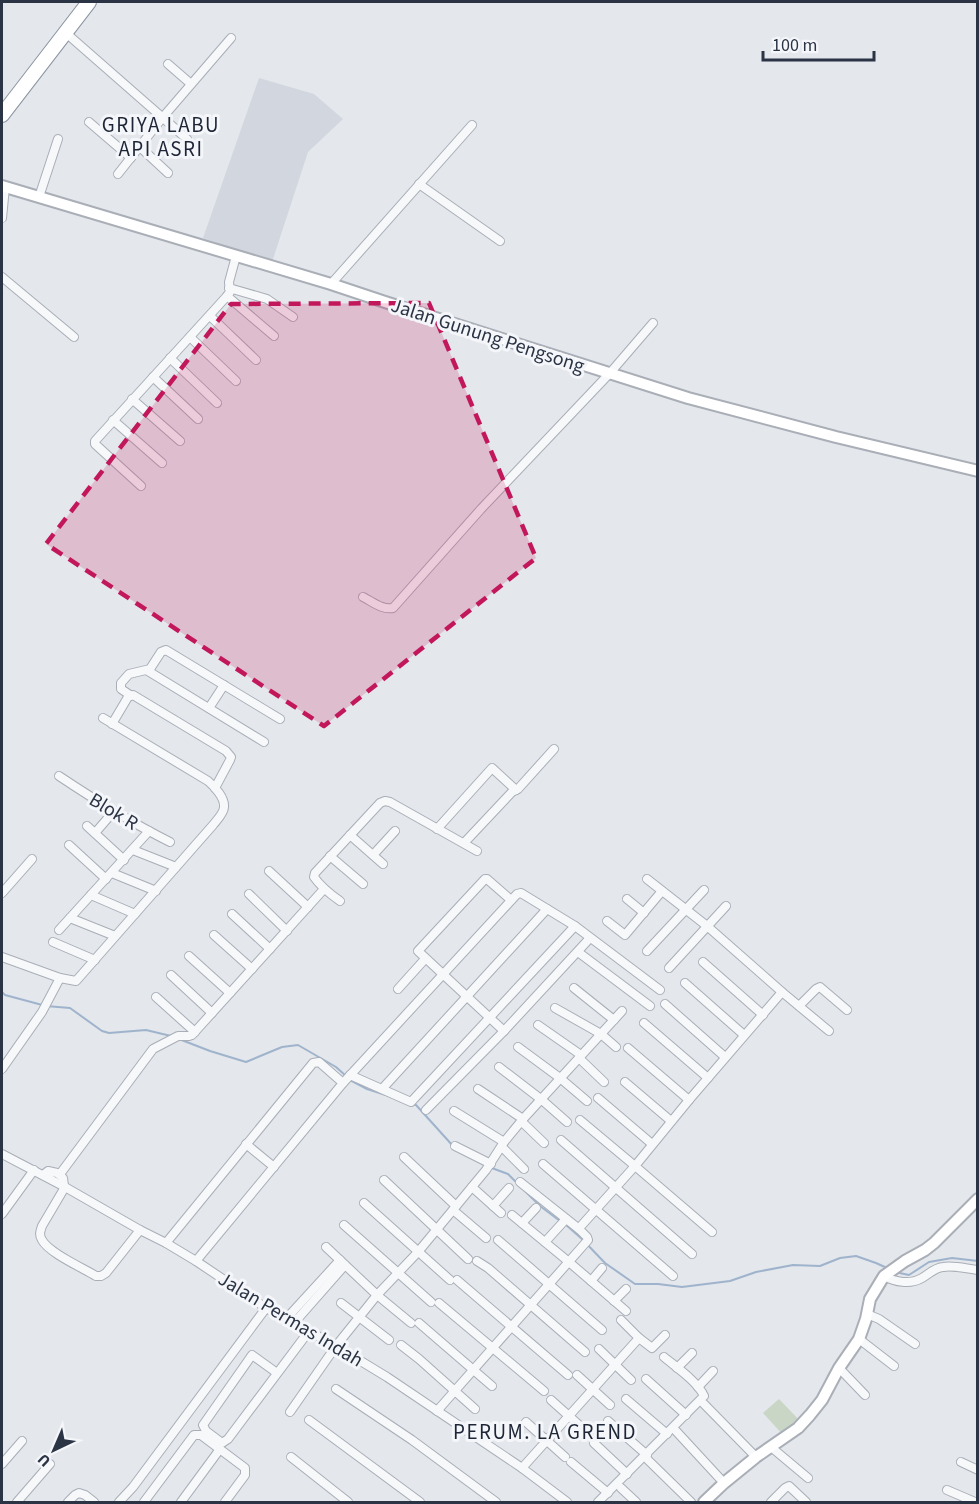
<svg xmlns="http://www.w3.org/2000/svg" width="979" height="1504" font-family="'Source Sans 3',sans-serif">
<style>
.built{fill:#d2d6de}
.green{fill:#c9d6c5}
.lines{fill:none;stroke-linecap:round;stroke-linejoin:round}
.stream{stroke:#9fb4cc;stroke-width:2}
.street-casing{stroke:#a9aeb7;stroke-width:10}
.secondary-casing{stroke:#a9aeb7;stroke-width:14}
.highway-casing{stroke:#8b94a3;stroke-width:16}
.street{stroke:#f7f8fa;stroke-width:8}
.secondary{stroke:#fff;stroke-width:10}
.highway{stroke:#fff;stroke-width:14}
.marked{fill:#c2185b;fill-opacity:0.2;stroke:#c2185b;stroke-width:4.5;stroke-dasharray:12 8;stroke-linejoin:round}
.labels{text-anchor:middle;stroke-width:6;stroke-linejoin:round;paint-order:stroke}
.street-label{font-size:20px;fill:#2b3445;stroke:#f4f6f9}
.neighbourhood-label{font-size:21px;letter-spacing:1.5px;fill:#1d2536;stroke:#f4f6f9}
</style>
<rect width="100%" height="100%" fill="#e4e7ec"/>
<path class="built" d="M259,78L314,94L343,119L308,152L272,262L203,238Z"/>
<path class="green" d="M779,1399L801,1422L785,1437L763,1413Z"/>
<g class="lines">
<g class="stream">
<path d="M2,992L5,995L46,1006L70,1008L102,1031L109,1033L146,1030L171,1036"/>
<path d="M179,1039L210,1051L246,1062L282,1047L298,1045L336,1067L346,1076"/>
<path d="M350,1080L367,1089L389,1096"/>
<path d="M411,1104L416,1105L453,1146"/>
<path d="M468,1156L484,1165"/>
<path d="M489,1167L508,1174L517,1183"/>
<path d="M521,1187L540,1206L560,1221"/>
<path d="M565,1224L582,1239L605,1263L635,1284H658L682,1287L730,1281L756,1272L793,1265L820,1266L840,1258L856,1256L876,1263L887,1268"/>
<path d="M895,1272L909,1275L929,1262L952,1258L978,1261"/>
</g>
<g class="street-casing">
<g id="street">
<path d="M66,33L187,139"/>
<path d="M168,64L191,84"/>
<path d="M89,122L131,158"/>
<path d="M140,147L168,173"/>
<path d="M118,174L163,117L231,38"/>
<path d="M419,184L500,241"/>
<path d="M39,197L58,139"/>
<path d="M2,218L5,187"/>
<path d="M2,277L74,337"/>
<path d="M331,284L472,125"/>
<path d="M229,288L267,299L293,317"/>
<path d="M227,296L274,336"/>
<path d="M210,316L256,360"/>
<path d="M190,337L236,381"/>
<path d="M170,358L217,403"/>
<path d="M153,377L198,419"/>
<path d="M132,399L180,441"/>
<path d="M113,420L162,463"/>
<path d="M141,486L95,444V441L227,296L230,292L229,282L236,256"/>
<path d="M363,597C373,602 382,610 393,608L481,509L610,373L653,323"/>
<path d="M148,671L264,742"/>
<path d="M130,695L121,689V683L129,674L150,669L161,652L166,650L280,719"/>
<path d="M209,708L224,685"/>
<path d="M112,724L128,697L133,695L226,751L231,757L230,760L215,788"/>
<path d="M59,776C95,800 132,823 170,842"/>
<path d="M87,826L124,860"/>
<path d="M437,829L492,768L516,790"/>
<path d="M95,833L114,811"/>
<path d="M350,835L383,864"/>
<path d="M464,843L512,792L518,789L554,749"/>
<path d="M69,845L106,879"/>
<path d="M133,850L176,867"/>
<path d="M373,855L395,831"/>
<path d="M330,856L363,884"/>
<path d="M269,871L308,907"/>
<path d="M112,873L156,891"/>
<path d="M2,893L32,859"/>
<path d="M249,894L287,931"/>
<path d="M91,895L135,914"/>
<path d="M627,899L644,913"/>
<path d="M340,901C330,894 321,887 314,877L315,873L380,803L385,801L390,802L477,851"/>
<path d="M232,914L270,949"/>
<path d="M70,918L115,936"/>
<path d="M607,921L625,935L662,891"/>
<path d="M59,930L149,831"/>
<path d="M214,935L252,969"/>
<path d="M53,942L95,960"/>
<path d="M647,951L704,890"/>
<path d="M578,952L650,1006"/>
<path d="M189,956L230,993"/>
<path d="M2,957L60,978L76,981L213,825C217,820 224,813 224,807C225,798 215,787 208,781L103,718"/>
<path d="M703,962L763,1015"/>
<path d="M669,968L726,906"/>
<path d="M171,975L212,1013"/>
<path d="M685,983L744,1035"/>
<path d="M574,988L614,1020"/>
<path d="M398,989L425,959"/>
<path d="M782,992L829,1031"/>
<path d="M156,997L195,1032"/>
<path d="M665,1004L725,1057"/>
<path d="M799,1006L816,989L820,987L847,1010"/>
<path d="M555,1008L601,1034L616,1047"/>
<path d="M644,1023L708,1078"/>
<path d="M538,1025L581,1055"/>
<path d="M504,1031L590,938"/>
<path d="M518,1047L560,1078L587,1101"/>
<path d="M628,1048L689,1100"/>
<path d="M579,1058L604,1082"/>
<path d="M499,1067L542,1100L567,1122"/>
<path d="M2,1069L42,1012L60,978"/>
<path d="M350,1075L411,1102L575,926"/>
<path d="M625,1082L671,1121"/>
<path d="M382,1089L547,909"/>
<path d="M478,1089L523,1119"/>
<path d="M598,1098L652,1144"/>
<path d="M426,1110L504,1031L418,951L485,879H487L511,900"/>
<path d="M454,1111L504,1142"/>
<path d="M580,1120L635,1166L712,1232"/>
<path d="M521,1121L544,1143"/>
<path d="M561,1140L692,1254"/>
<path d="M246,1144L274,1167"/>
<path d="M455,1146L491,1164"/>
<path d="M502,1147L524,1169"/>
<path d="M2,1154L65,1187L140,1230L166,1243L196,1261L266,1308L336,1346L387,1377L522,1468L567,1502"/>
<path d="M404,1157L456,1206"/>
<path d="M543,1164L673,1276"/>
<path d="M60,1174L153,1049L178,1036H189L192,1035L324,889"/>
<path d="M43,1175L48,1171L57,1173L63,1178L64,1186"/>
<path d="M384,1180L468,1259"/>
<path d="M520,1182L579,1229"/>
<path d="M65,1187L42,1226C40,1232 39,1235 42,1240C49,1253 83,1268 96,1276H101L106,1273L140,1230"/>
<path d="M472,1187L501,1213"/>
<path d="M364,1203L450,1280"/>
<path d="M493,1206L509,1188"/>
<path d="M453,1210L486,1238"/>
<path d="M2,1214L34,1170"/>
<path d="M512,1215L569,1262L626,1311"/>
<path d="M522,1223L536,1208"/>
<path d="M344,1225L431,1302"/>
<path d="M498,1240L602,1330"/>
<path d="M545,1242L566,1219"/>
<path d="M166,1243L313,1063L319,1062L343,1083"/>
<path d="M326,1247L377,1295L411,1323"/>
<path d="M196,1261L343,1083L517,894L521,893L575,926L660,990"/>
<path d="M477,1261L488,1268L585,1352"/>
<path d="M884,1276C895,1282 910,1285 922,1278C929,1274 934,1268 943,1267C954,1265 967,1269 978,1270"/>
<path d="M457,1280L568,1375"/>
<path d="M591,1281L602,1268"/>
<path d="M614,1301L626,1289"/>
<path d="M341,1303L389,1340"/>
<path d="M439,1303L544,1391"/>
<path d="M867,1314L879,1319L915,1344"/>
<path d="M286,1319L340,1260"/>
<path d="M294,1323L345,1265"/>
<path d="M419,1323L492,1386"/>
<path d="M639,1338L652,1348L665,1335"/>
<path d="M859,1339L894,1366"/>
<path d="M401,1345L419,1359L475,1409"/>
<path d="M599,1349L631,1380"/>
<path d="M677,1368L692,1353"/>
<path d="M839,1368L865,1395"/>
<path d="M277,1373L252,1355L203,1425L206,1431L222,1443L228,1439L309,1331"/>
<path d="M577,1375L610,1405"/>
<path d="M646,1379L686,1415"/>
<path d="M698,1387L713,1371"/>
<path d="M336,1389L412,1440L496,1502"/>
<path d="M626,1399L667,1434"/>
<path d="M551,1400L589,1434"/>
<path d="M704,1404L756,1457"/>
<path d="M437,1411L588,1240L587,1237L579,1229L581,1226L635,1166L689,1100L782,992L707,926L647,879"/>
<path d="M290,1412L336,1346L377,1295L418,1252L486,1170L504,1142L523,1119L622,1011"/>
<path d="M309,1420L420,1502"/>
<path d="M608,1421L647,1455"/>
<path d="M526,1422L565,1457"/>
<path d="M676,1431L724,1483"/>
<path d="M594,1443L627,1474"/>
<path d="M771,1447L808,1478"/>
<path d="M291,1457L348,1502"/>
<path d="M648,1460L691,1502"/>
<path d="M571,1462L608,1493"/>
<path d="M961,1462L978,1470"/>
<path d="M2,1464L22,1441"/>
<path d="M522,1468L639,1338L621,1320"/>
<path d="M621,1488L636,1502"/>
<path d="M947,1490L975,1502"/>
<path d="M17,1502L50,1464"/>
<path d="M68,1502L75,1495L79,1493L85,1495L94,1502"/>
<path d="M119,1502L133,1487L266,1308"/>
<path d="M144,1502L194,1435H201L245,1468V1475L225,1502"/>
<path d="M181,1502L220,1449"/>
<path d="M598,1502L704,1396C698,1382 676,1367 664,1357"/>
<path d="M771,1502L785,1488L789,1486L806,1502"/>
</g>
</g>
<g class="secondary-casing">
<g id="secondary">
<path d="M2,186L331,284L385,302L688,398L836,437L978,471"/>
<path d="M704,1502L724,1483L756,1457L798,1428L810,1415L822,1400L839,1368L859,1339L866,1319L870,1299L884,1276L905,1261L925,1250L934,1243L978,1199"/>
</g>
</g>
<g class="highway-casing">
<path id="highway" d="M2,115L89,2"/>
</g>
<use href="#street" class="street"/>
<use href="#secondary" class="secondary"/>
<use href="#highway" class="highway"/>
</g>
<path class="marked" d="M429,303L536,558L324,726L46,544L231,304Z"/>
<g class="labels">
<g class="street-label">
<text transform="translate(488 335) rotate(18)" y="7">Jalan Gunung Pengsong</text>
<text transform="translate(114 811) rotate(31)" y="7">Blok R</text>
<text transform="translate(291 1319) rotate(31)" y="7">Jalan Permas Indah</text>
</g>
<g class="neighbourhood-label">
<text x="161" y="132">GRIYA LABU<tspan x="161" dy="24">API ASRI</tspan></text>
<text x="545" y="1439">PERUM. LA GREND</text>
</g>
</g>
<rect width="979" height="1504" fill="none" stroke="#2b3445" stroke-width="6"/>
<g transform="translate(54 1450) rotate(224)" stroke="#f4f6f9" stroke-width="4.5" paint-order="stroke">
<path d="M0-4.5L10 22L0 15L-10 22Z" fill="#2b3445"/>
<text y="-9" font-size="16" font-weight="bold" text-anchor="middle" fill="#2b3445">U</text>
</g>
<path d="M763 51v9h111v-9" fill="none" stroke="#2b3445" stroke-width="3"/>
<text x="772" y="51" font-size="18" fill="#2b3445" stroke="#f4f6f9" stroke-width="4.5" paint-order="stroke">100 m</text>
</svg>
